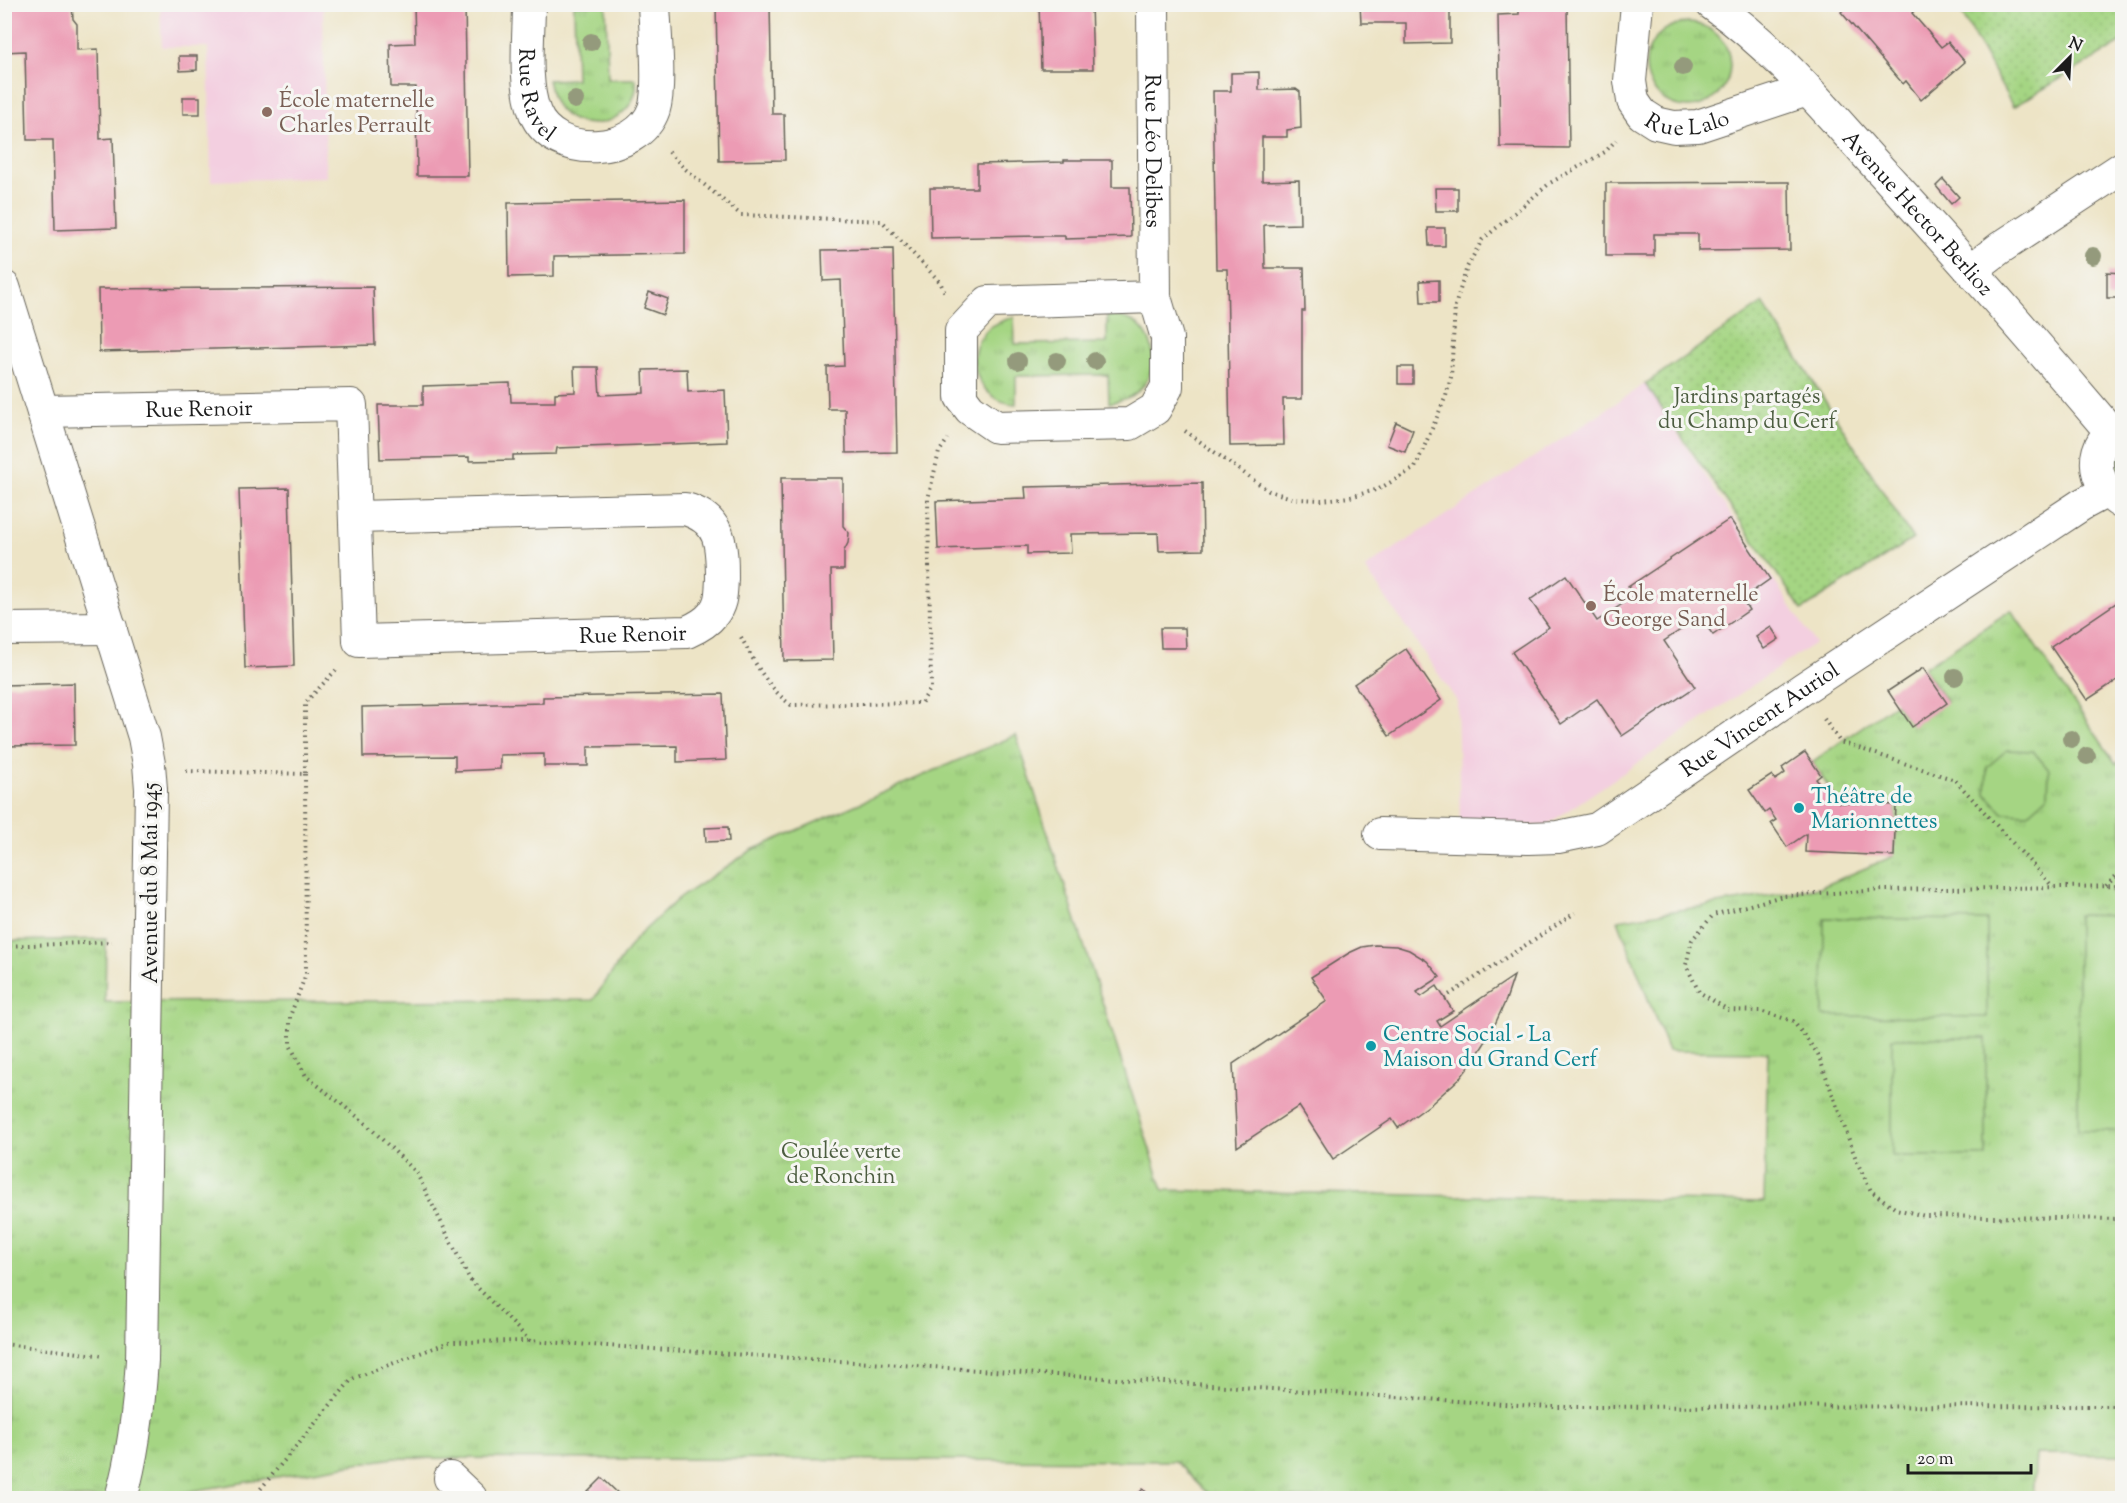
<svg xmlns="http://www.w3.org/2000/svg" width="2127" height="1503" font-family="'Sorts Mill Goudy',serif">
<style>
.built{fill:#f3cfe0}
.grass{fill:url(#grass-tufts);stroke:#607850;stroke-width:1.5}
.garden{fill:url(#garden-dots);stroke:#607850;stroke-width:1.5}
.pitch{fill:#a5d583;stroke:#607850;stroke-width:1.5}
.building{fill:#ec9bb4}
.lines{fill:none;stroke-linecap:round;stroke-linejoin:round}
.street-casing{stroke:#656258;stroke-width:34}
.path{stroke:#656258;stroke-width:4;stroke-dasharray:1.5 4.5;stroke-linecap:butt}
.street{stroke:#fff;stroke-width:32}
.tree{fill:#949a7c}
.education-dot{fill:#8d6e63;stroke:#f6f6f2;stroke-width:2}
.culture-dot{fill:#0f9aa8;stroke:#f6f6f2;stroke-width:2}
.labels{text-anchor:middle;stroke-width:6;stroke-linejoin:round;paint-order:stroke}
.street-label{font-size:22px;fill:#1c1c1c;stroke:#f6f6f2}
.education-label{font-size:22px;fill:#785e54;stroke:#f6f6f2;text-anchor:start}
.park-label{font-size:22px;fill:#4c5d40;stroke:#f6f6f2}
.culture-label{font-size:22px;fill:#0d838f;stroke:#f6f6f2;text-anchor:start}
</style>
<defs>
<pattern id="grass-tufts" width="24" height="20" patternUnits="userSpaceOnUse" patternTransform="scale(1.5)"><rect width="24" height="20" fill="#a5d583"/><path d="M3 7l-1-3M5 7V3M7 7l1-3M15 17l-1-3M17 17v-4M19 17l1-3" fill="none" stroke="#8db671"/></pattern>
<pattern id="garden-dots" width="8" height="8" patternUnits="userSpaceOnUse" patternTransform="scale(1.5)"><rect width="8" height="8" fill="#a5d583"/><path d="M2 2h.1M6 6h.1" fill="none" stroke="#8db671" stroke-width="1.8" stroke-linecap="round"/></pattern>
</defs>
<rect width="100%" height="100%" fill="#f6f6f2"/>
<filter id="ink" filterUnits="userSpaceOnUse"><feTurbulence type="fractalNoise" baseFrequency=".0167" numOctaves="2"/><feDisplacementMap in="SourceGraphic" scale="12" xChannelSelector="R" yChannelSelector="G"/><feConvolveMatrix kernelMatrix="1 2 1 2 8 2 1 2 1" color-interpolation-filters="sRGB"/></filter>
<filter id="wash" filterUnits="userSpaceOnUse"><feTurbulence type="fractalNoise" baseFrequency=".008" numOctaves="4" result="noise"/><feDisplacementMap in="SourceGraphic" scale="24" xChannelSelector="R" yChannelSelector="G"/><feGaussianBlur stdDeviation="1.35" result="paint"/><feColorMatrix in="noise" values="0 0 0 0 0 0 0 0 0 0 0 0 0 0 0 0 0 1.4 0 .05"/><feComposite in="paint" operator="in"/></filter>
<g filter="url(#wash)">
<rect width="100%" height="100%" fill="#ede4c6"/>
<g class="built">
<path d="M160,5H323L326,177L211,181L208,47H162Z"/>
<path d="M1645,384L1815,643L1545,826L1460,824L1457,701L1365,568Z"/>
</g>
<g class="grass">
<path d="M574,5H606L608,79H636C636,83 637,89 635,93C627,125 581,134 560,110C552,101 551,91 548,80L576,79Z"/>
<circle cx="1688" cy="65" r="42"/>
<path d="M1107,315C1117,316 1125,317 1134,322C1161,339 1158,381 1131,396C1125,400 1116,401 1109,403L1108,375L1016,376V404C978,403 959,353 989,328C997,322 1005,320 1014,317L1015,344L1107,343Z"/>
<path d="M2122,445V485C2109,474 2109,457 2122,445Z"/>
<path d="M2011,610L2116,764L2122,760V1455L2036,1454L2033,1498H1679L1619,1496L1616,1498H1212L1175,1461L393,1458L149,1498H5L4,941L106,939L105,1002L593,1000L636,938L679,898L752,850L1016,735L1163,1190L1764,1202L1768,1052L1668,1051L1618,920L1821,887L1894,856L1896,806L1839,803L1812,762L1896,703L1912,726L1947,702L1923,668Z"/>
</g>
<g class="garden">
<path d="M1957,5H2122V42L2013,107Z"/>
<path d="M1763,303L1913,539L1802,610L1645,384Z"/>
</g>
<g class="pitch">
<path d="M2007,750L2033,751L2049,770L2048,796L2028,814L2003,813L1986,794L1987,767Z"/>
<path d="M2078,915L2122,916V1131L2078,1130Z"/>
<path d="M1824,918L1987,920V1017L1823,1016Z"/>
<rect x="1892" y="1038" width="94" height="118"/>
</g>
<g id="blocks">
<g class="building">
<path d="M4,4H72L73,19L77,24V50L98,49L100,139L113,138L116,228L55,230L53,140H27L25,51L4,52Z"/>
<path d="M414,4H465L468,176H417L416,87H391L390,44L415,43Z"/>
<path d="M716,4H770L772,114H784L785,160L719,161Z"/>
<path d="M1039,4H1091L1093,69H1041Z"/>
<path d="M1360,4H1450V43L1406,44V23H1361Z"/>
<path d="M1519,4H1567L1569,148L1500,147L1498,15L1519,14Z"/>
<path d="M1849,4H1921L1912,13L1941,47L1948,42L1965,62L1921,100L1906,81L1903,84L1841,12Z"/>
<path d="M179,56H197V70L180,71Z"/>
<path d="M1259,72V90L1296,89L1300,92L1301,128L1287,130V137H1262V181L1299,180L1300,224L1264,225L1265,268H1304L1305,311H1302V399H1283L1284,445L1230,446L1227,269H1216L1213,91H1231V73Z"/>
<rect x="183" y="97" width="17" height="17"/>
<path d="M1064,160H1112V187H1130L1131,237L1065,239V236H1043L931,238L930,188H977V164L1064,162Z"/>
<path d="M1943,179L1959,197L1951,204L1936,186Z"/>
<path d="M1789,182L1790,250L1698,251V234H1654V256H1606V183Z"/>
<path d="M1435,188H1458V211H1436Z"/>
<path d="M685,200V254L554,256V276L509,277L508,203Z"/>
<path d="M1428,228H1445V246H1429Z"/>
<path d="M893,249L897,452L846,453L845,409H828L827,367L844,366L841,280L823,281L822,250Z"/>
<path d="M2107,272L2122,273V298H2107Z"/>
<path d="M1439,280V302H1421L1420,281Z"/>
<path d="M373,287L375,345L99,352L98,289Z"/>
<path d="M649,292L668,299L663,315L644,308Z"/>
<path d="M574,367H598L600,395L644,393L643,370L687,369L688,392L725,390L727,442L557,448L556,454L513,455V460L469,461V457L380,459L378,405H423V386L510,383L511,402H555V393L575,392Z"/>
<rect x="1398" y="367" width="15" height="17"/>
<path d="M1396,422L1413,430L1405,452L1387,445Z"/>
<path d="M781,478H843V526L849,533L848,543L844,551V570H831L833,660L784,661Z"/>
<path d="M1202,483L1203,550L1159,551L1158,533L1070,534L1071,553L1027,554V546L938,549L936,501L1026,498L1025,487Z"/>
<path d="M289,488L294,666L245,668L239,489Z"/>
<path d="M1730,519L1770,579L1742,599L1749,610L1713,635L1700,617L1664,641L1695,687L1622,736L1597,699L1561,724L1512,652L1549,627L1530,600L1566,575L1597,621L1634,596L1628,587Z"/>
<path d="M2122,599V677L2087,700L2051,647Z"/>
<path d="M1771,627L1779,639L1764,649L1756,637Z"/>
<path d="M1160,628H1185L1186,648H1161Z"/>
<path d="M1406,649L1441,700L1389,736L1354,684Z"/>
<path d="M1923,668L1947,703L1912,727L1888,691Z"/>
<path d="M74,683L75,745L4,746V685Z"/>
<path d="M723,694L726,760L677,762V746L588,747V766H544V754L500,755V769L455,771V756L363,757L362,707L543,703V697Z"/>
<path d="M1805,752L1821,775L1816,779L1823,788L1828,785L1839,803L1896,805L1894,856L1805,852L1806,834L1787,847L1771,823L1776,820L1769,810L1765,813L1749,790L1772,775L1775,780L1780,777L1785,773L1782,768Z"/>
<path d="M728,827L729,841L706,842L705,828Z"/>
<path d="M1375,945L1396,946L1409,950L1427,961L1440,977L1417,992L1421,997L1437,986L1453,1011L1437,1021L1440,1026L1514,976L1506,1000L1491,1033L1474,1060L1461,1077L1431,1104L1398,1128L1392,1119L1333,1159L1299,1106L1237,1147L1233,1064L1327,1001L1311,977L1349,953L1362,947Z"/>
<path d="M602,1478L623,1498H582Z"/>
<path d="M1143,1489L1152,1498H1134Z"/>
</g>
</g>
</g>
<g filter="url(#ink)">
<use href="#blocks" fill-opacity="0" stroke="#656258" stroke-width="1.5"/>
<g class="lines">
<g class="street-casing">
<g id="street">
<path id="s1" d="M529,4C529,38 523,82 535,113C554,160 638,156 654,109C661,87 655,30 654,4"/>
<path id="s2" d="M1153,4L1155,297L1167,338V387L1155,409L1130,424L996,427L970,409L961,397V331L988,302L1155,297"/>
<path id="s3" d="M1637,4L1630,81L1633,101L1642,114L1656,123L1674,127L1698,126L1807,90"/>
<path id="s4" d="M1712,4C1775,48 1823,107 1874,163C1955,251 2034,341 2111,432"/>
<path d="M1971,270L2000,248L2122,168"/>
<path d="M4,287L144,737L149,764L151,789L142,1360C139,1407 134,1453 121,1498"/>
<path id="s5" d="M43,411L351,405L359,641L687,632C696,628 707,622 713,614C722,603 721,592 722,579C722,546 722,519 685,509L356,517"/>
<path d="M2122,503C2090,485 2087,441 2122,426"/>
<path d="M4,629L111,628"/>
<path id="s6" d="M1380,834L1528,838L1558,837L1597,829L1804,688L2081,505L2107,491"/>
<path d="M450,1478L471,1498"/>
</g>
</g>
<g class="path">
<path d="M669,152L684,168L741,215L882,221L940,282L946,295"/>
<path d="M1185,431L1269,491L1295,499L1322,500L1350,497L1379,489L1415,468L1446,396L1451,377L1455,306L1467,267L1482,240L1550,183L1605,152L1616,140"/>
<path d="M741,637C755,663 767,687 791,705L921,703L931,688L928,499L939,452L948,439"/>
<path d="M1824,719L1840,742L1955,780L2053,887"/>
<path d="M186,771L305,774V703L336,670"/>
<path d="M305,774L306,974L290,1016V1045L306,1076L364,1122L416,1172L470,1280L530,1341L1550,1407L2122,1406"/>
<path d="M2106,886L2122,870"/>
<path d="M2122,886L1883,890L1783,896L1713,915L1692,940L1686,965L1699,992L1728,1010L1760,1011L1793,1021L1818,1054L1857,1162L1871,1191L1896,1209L1925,1216L2122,1219"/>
<path d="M4,946L112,942"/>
<path d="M1444,998L1575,913"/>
<path d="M4,1344L105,1356"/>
<path d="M253,1498L352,1379L449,1342L529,1341"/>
</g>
<use href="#street" class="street"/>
</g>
<g class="tree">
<circle cx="591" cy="42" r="9"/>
<circle cx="1683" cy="67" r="9"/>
<circle cx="575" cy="100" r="9"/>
<circle cx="2093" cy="256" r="9"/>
<circle cx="1018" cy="361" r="9"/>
<circle cx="1057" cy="361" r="9"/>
<circle cx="1095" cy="361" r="9"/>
<circle cx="1955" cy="677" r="9"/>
<circle cx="2071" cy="739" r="9"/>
<circle cx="2087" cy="756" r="9"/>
</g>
</g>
<g class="education-dot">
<circle cx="267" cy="112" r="6"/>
<circle cx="1591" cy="606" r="6"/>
</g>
<g class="culture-dot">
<circle cx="1799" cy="808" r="6"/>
<circle cx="1371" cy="1046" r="6"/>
</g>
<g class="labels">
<g class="street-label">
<text dy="8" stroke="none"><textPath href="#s1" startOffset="92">Rue Ravel</textPath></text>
<text dy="8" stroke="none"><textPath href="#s3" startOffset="162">Rue Lalo</textPath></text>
<text dy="8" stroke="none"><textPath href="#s2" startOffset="147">Rue Léo Delibes</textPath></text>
<text dy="8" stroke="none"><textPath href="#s4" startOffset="294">Avenue Hector Berlioz</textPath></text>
<text dy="8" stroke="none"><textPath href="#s5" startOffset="156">Rue Renoir</textPath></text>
<text dy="8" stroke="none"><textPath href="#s5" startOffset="818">Rue Renoir</textPath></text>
<text dy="8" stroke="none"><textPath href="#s6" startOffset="414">Rue Vincent Auriol</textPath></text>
<text transform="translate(149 883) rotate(-90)" y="8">Avenue du 8 Mai 1945</text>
</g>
<g class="education-label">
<text x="279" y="107">École maternelle<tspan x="279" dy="25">Charles Perrault</tspan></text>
<text x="1603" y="601">École maternelle<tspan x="1603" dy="25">George Sand</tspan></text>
</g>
<g class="park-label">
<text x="1747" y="403">Jardins partagés<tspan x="1747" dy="25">du Champ du Cerf</tspan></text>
<text x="841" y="1158">Coulée verte<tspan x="841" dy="25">de Ronchin</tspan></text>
</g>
<g class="culture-label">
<text x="1811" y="803">Théâtre de<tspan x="1811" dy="25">Marionnettes</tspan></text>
<text x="1383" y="1041">Centre Social - La<tspan x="1383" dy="25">Maison du Grand Cerf</tspan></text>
</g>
</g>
<rect width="2127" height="1503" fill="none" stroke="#f6f6f2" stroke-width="24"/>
<g transform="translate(2070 57) rotate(24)" stroke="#f6f6f2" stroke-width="4.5" paint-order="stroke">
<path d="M0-4.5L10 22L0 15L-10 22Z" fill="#1c1c1c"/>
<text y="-9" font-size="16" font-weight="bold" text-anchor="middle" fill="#1c1c1c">N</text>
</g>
<path d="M1908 1464v9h123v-9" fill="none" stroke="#1c1c1c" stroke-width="3"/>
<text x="1917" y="1464" font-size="18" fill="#1c1c1c" stroke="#f6f6f2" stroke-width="4.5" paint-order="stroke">20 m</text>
</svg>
